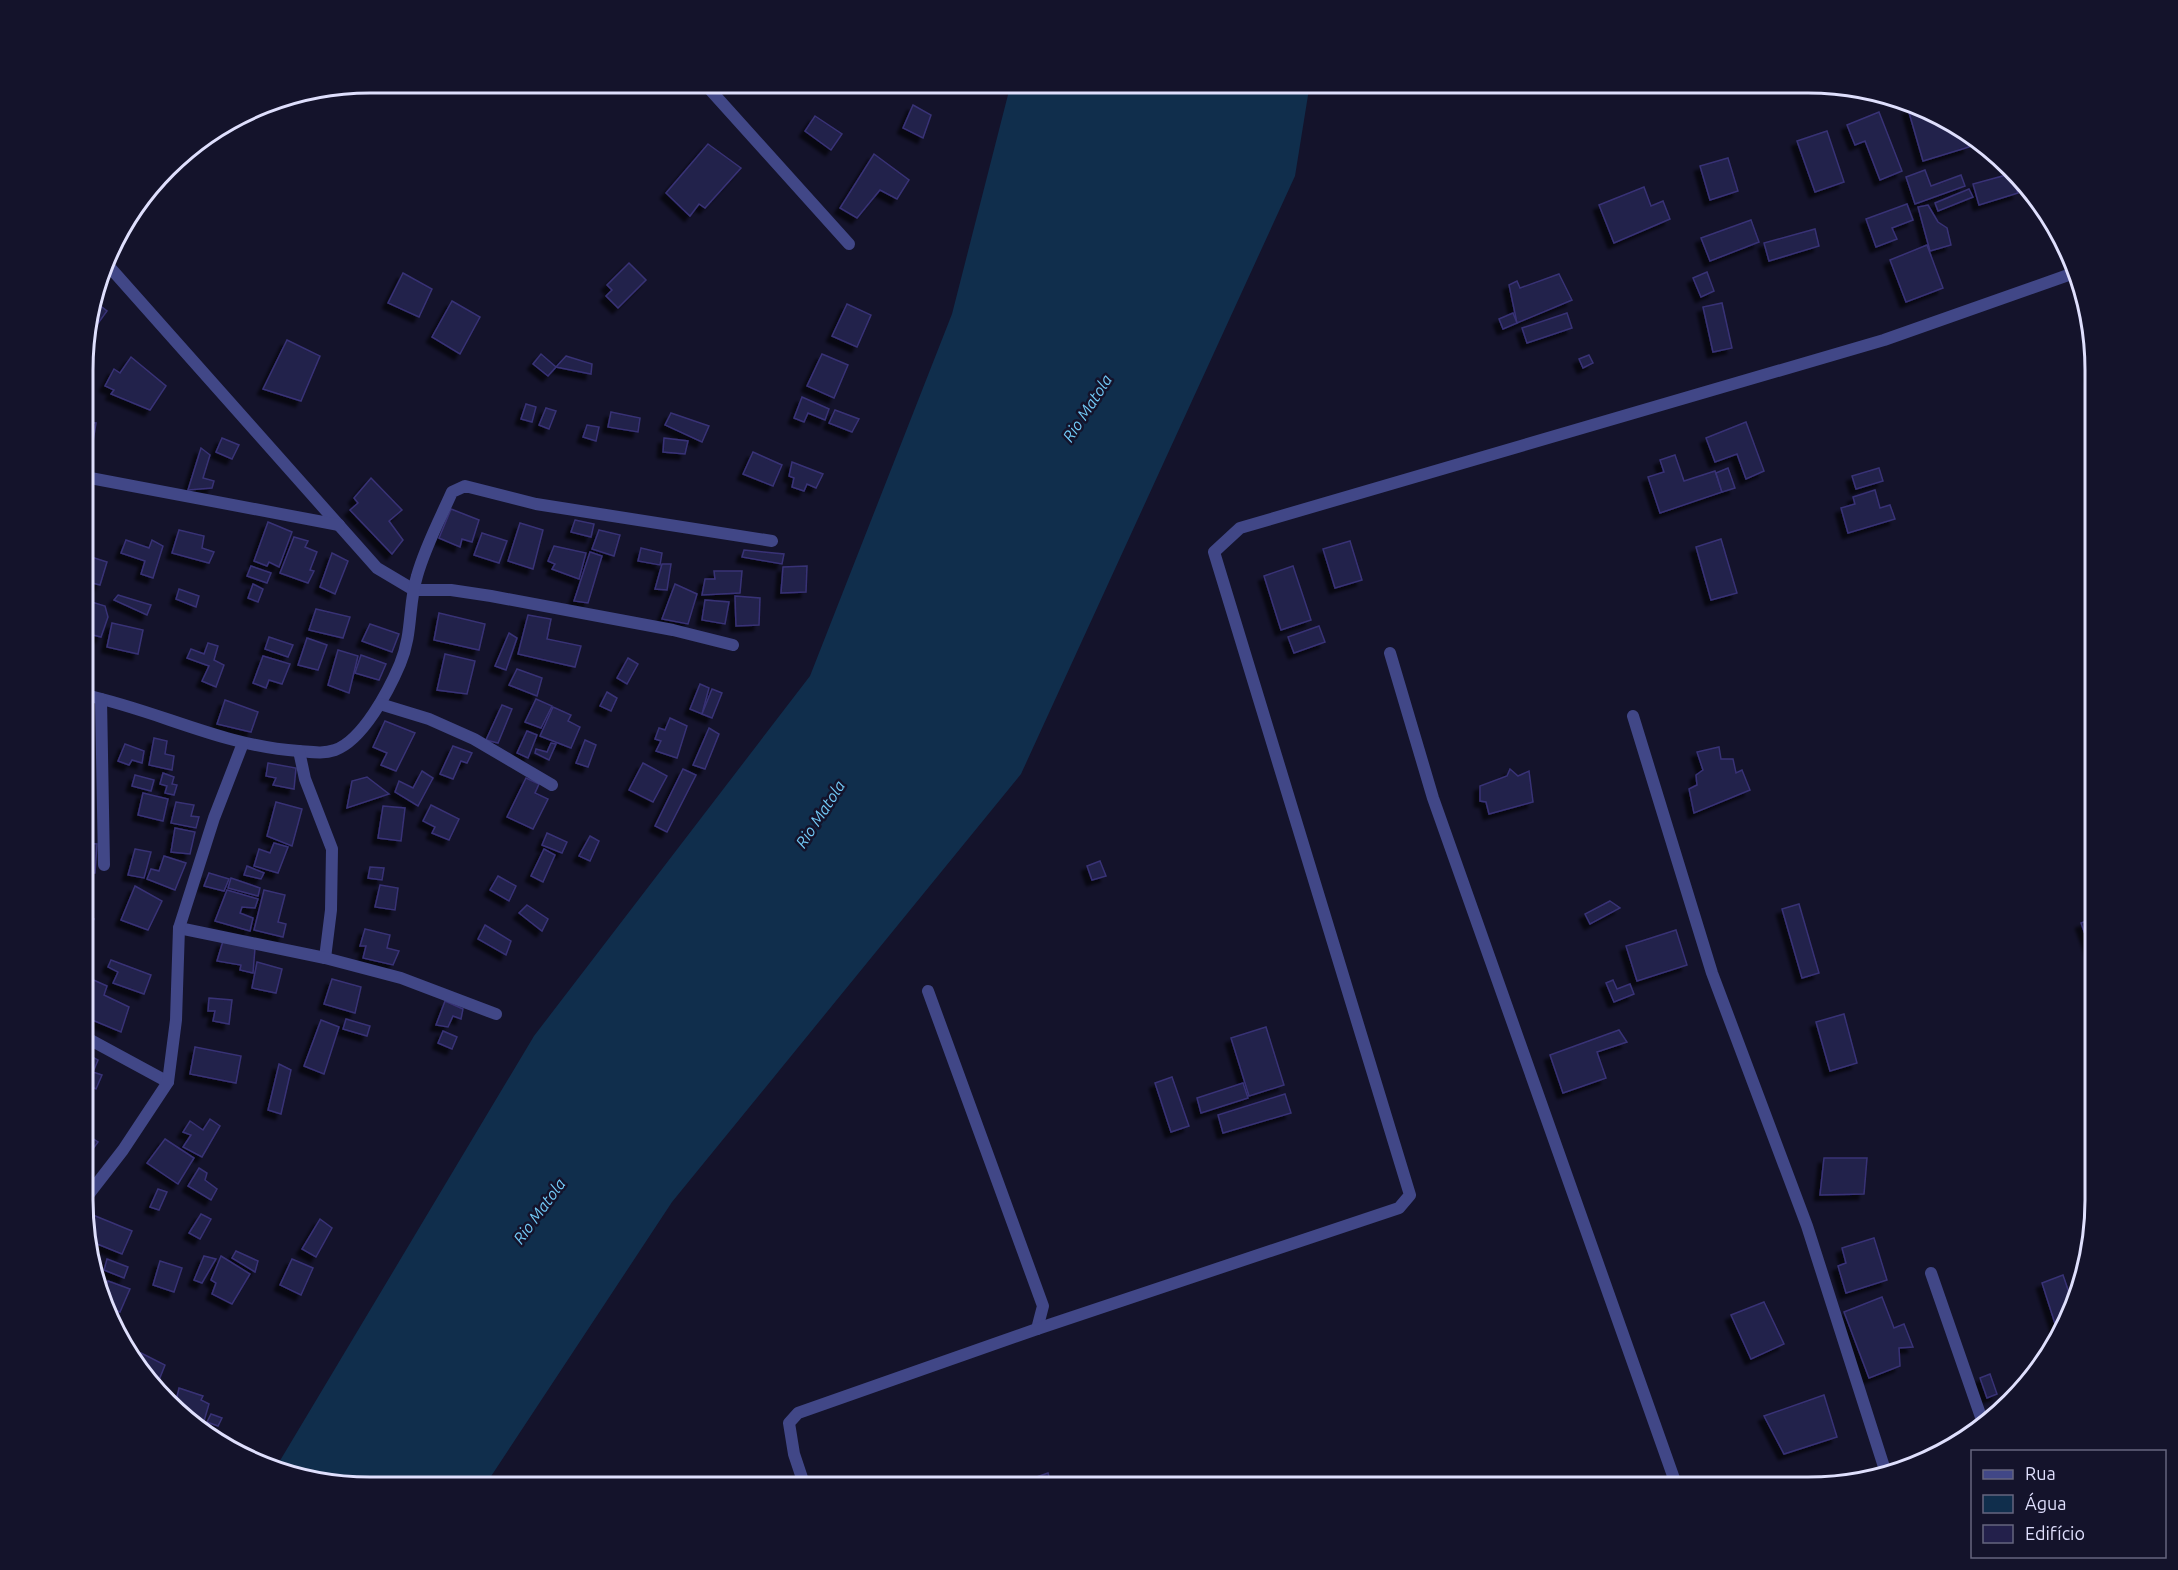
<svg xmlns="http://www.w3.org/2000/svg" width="2178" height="1570" font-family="Ubuntu,sans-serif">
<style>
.water{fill:#102e4c}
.building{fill:#23204b;stroke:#383376;stroke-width:1.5;filter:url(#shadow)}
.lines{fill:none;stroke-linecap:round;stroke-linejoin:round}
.minor{stroke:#414787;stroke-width:12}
.labels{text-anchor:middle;stroke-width:5;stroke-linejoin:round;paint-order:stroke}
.water-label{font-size:16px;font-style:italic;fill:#73cbf8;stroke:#14132b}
.rim{fill:none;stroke:#dfdffd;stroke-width:3}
</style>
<defs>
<filter id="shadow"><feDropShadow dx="-5.5" dy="5.5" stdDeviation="1.5" flood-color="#0009"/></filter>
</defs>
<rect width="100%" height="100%" fill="#14132b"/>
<path class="water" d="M1011,83H1310L1295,176L1021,774L672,1202L484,1487H351L275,1469L534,1036L810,676L952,314Z"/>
<g class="building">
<path d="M913,105L931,115L923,138L903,128Z"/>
<path d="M1920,106L1964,131L1969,147L1923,161L1908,109Z"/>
<path d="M1879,112L1902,171L1880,180L1865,141L1855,145L1847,125Z"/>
<path d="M815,116L842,134L831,150L805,131Z"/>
<path d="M1827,131L1844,182L1815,192L1797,141Z"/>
<path d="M708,144L741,168L705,208L699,204L690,216L666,193Z"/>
<path d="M874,154L909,180L897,199L880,190L857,218L840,208Z"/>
<path d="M1728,158L1738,191L1710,200L1700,166Z"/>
<path d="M1925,170L1931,186L1961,175L1965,186L1915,204L1906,177Z"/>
<path d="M2010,174L2018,193L1979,205L1973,184Z"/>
<path d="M1644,187L1651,206L1663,201L1670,219L1614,243L1599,205Z"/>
<path d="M1969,189L1973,197L1938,211L1935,203Z"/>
<path d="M1907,204L1913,220L1892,228L1897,239L1876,247L1866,219Z"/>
<path d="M1928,205L1938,222L1947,228L1951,245L1930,251L1918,207Z"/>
<path d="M1751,220L1759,242L1710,261L1701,238Z"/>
<path d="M1815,229L1819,246L1769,261L1764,243Z"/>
<path d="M1927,245L1943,288L1906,302L1890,260Z"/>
<path d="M629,263L646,280L618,308L606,296L612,290L607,285Z"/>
<path d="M1707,272L1714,291L1701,297L1693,278Z"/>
<path d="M403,273L432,289L419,317L388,303Z"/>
<path d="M1559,274L1572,300L1517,323L1509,285L1517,281L1520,288Z"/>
<path d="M94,301L107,311L86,340L85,333Z"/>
<path d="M452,301L480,317L460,354L432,337Z"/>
<path d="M1722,303L1732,348L1713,352L1703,307Z"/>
<path d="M847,304L871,315L857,347L832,336Z"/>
<path d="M1513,313L1517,323L1503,329L1499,319Z"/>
<path d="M1567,313L1572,328L1527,343L1522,328Z"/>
<path d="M287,340L320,356L301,401L263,389Z"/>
<path d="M541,354L556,367L548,376L533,364Z"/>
<path d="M822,354L848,365L834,398L807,386Z"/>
<path d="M1589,355L1593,363L1583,368L1579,359Z"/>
<path d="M566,356L592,364L591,374L556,367Z"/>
<path d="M131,357L166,386L150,410L111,394L114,390L105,386L114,369L120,373Z"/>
<path d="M2095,371V387L2090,373Z"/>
<path d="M802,397L829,409L825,420L808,413L804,422L794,418Z"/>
<path d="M526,404L536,407L532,422L521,419Z"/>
<path d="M546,408L556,411L549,429L539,425Z"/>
<path d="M835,410L859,419L852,432L829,423Z"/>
<path d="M611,412L640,418L638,432L608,427Z"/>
<path d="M671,413L709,426L702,442L665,425Z"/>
<path d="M85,422L96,423L91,454L85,453Z"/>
<path d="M1746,422L1764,471L1746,479L1737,454L1715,462L1706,438Z"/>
<path d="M587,425L599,427L596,441L583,437Z"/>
<path d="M222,438L239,445L232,459L216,452Z"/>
<path d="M664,438L688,441L685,454L663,452Z"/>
<path d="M201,448L210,455L203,478L214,481L212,488L188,490Z"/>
<path d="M753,452L782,465L773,486L743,474Z"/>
<path d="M1675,455L1684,481L1715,471L1722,492L1660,513L1648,477L1664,472L1660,460Z"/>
<path d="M792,462L823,474L816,488L807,484L804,491L792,487L794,478L789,476Z"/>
<path d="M1728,468L1735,488L1722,492L1716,473Z"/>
<path d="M1879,468L1883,481L1856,489L1852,476Z"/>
<path d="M371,478L402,510L389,521L403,540L392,554L350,510L358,503L354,498Z"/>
<path d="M1875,490L1880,508L1890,505L1895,519L1848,533L1841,508L1855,504L1853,497Z"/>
<path d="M451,509L479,520L472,542L462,539L460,547L439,538Z"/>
<path d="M575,520L594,524L591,537L571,532Z"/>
<path d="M268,522L292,532L279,567L269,562L267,566L254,561Z"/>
<path d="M520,523L543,530L533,569L508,561Z"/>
<path d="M179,530L204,536L202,548L214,552L209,563L172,553Z"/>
<path d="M599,530L620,535L614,556L592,549Z"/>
<path d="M482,533L507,541L499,563L474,555Z"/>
<path d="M294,537L308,541L305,547L317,552L310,570L314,571L308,583L280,573Z"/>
<path d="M1721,539L1737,593L1711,600L1696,547Z"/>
<path d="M126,540L149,548L152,540L163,546L153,578L141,574L145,561L121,553Z"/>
<path d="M1350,541L1362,580L1335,588L1323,549Z"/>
<path d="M85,545L89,546L85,555L107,562L100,585L85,581Z"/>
<path d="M554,546L586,553L579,579L552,569L555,564L548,561Z"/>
<path d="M641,548L662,553L660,565L638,561Z"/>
<path d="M744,550L784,554L782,564L742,557Z"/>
<path d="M590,552L602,556L588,603L574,601Z"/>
<path d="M332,553L348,561L335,594L320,587Z"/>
<path d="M662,564H671L667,590L655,589Z"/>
<path d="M251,566L271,573L267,583L247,576Z"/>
<path d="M807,566L806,592L781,593L783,567Z"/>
<path d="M1293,566L1311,620L1281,630L1264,576Z"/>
<path d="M714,571H742L740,593L702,595L705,579H715Z"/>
<path d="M253,584L263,589L258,602L248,598Z"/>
<path d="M675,584L697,594L688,624L662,619Z"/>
<path d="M179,589L199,596L196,607L176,599Z"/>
<path d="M118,595L151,605L147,615L114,600Z"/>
<path d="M735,596L760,598L759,625L736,626Z"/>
<path d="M85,600L105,606L108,617L101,637L85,633Z"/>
<path d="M705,600L729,602L725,624L702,620Z"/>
<path d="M316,609L350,617L343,638L309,630Z"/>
<path d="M439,613L485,624L479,650L434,640Z"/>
<path d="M528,615L551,619L547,639L581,646L575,667L518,654Z"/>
<path d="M112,623L143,630L138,654L107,647Z"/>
<path d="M370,624L399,634L392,652L362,641Z"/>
<path d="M1319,626L1325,642L1294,653L1288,637Z"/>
<path d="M509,633L517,638L506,670L495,666Z"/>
<path d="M269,637L293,645L288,657L265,649Z"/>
<path d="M307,638L327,645L318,670L298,665Z"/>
<path d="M208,643L218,646L214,660L224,665L216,687L202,681L209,666L187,658L191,649L204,654Z"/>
<path d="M338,650L358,656L349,693L328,685Z"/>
<path d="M445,654L475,661L467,694L437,690Z"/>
<path d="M361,655L386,664L379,680L355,673Z"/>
<path d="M263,656L290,664L282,684L269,680L266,688L253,683Z"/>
<path d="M628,658L638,664L627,684L617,678Z"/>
<path d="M517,669L542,678L537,696L509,685Z"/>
<path d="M700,684L709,688L702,714L690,709Z"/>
<path d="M712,689L722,693L712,718L702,714Z"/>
<path d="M607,692L617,698L611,711L600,706Z"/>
<path d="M536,699L552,706L541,728L525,722Z"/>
<path d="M225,700L258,712L251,732L217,724Z"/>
<path d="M502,705L512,709L498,743L486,740Z"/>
<path d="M553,707L571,715L568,721L580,727L571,748L540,736Z"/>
<path d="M670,718L687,726L677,758L656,751L661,741L655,739L659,728L665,730Z"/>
<path d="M385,721L415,733L396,771L381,765L387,753L373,747Z"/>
<path d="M709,728L719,734L705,769L693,765Z"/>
<path d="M527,731L537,735L528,758L517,753Z"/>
<path d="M154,738L167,741L165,754L174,756L172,770L149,765Z"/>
<path d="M585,740L596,745L588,767L576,763Z"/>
<path d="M551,743L556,744L549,760L535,753L536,749L547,752Z"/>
<path d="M125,744L144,751L142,763L132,760L129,765L118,761Z"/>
<path d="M453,746L472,753L467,763L461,761L453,779L440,774Z"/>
<path d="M1719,747L1721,759H1733L1736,773L1742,770L1750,790L1694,813L1689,789L1697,785L1696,775L1703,770L1697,752Z"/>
<path d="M268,763L296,768L294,789L273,785L276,778L266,776Z"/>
<path d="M643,763L667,776L653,802L629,790Z"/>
<path d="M683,769L696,775L667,832L655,826Z"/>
<path d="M1510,769L1518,776L1529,771L1533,802L1489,814L1486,802L1480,801V786L1507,776Z"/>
<path d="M422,771L433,778L418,806L395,792L399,781L413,788Z"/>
<path d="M163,773L174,777L172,784L177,785L174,795L165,793L167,786L160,784Z"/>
<path d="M135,775L154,780L151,791L132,786Z"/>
<path d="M85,776L89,777L88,801H85Z"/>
<path d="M367,777L389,794L347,808L352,781Z"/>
<path d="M526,778L539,784L535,793L548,799L533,829L507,817Z"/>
<path d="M143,793L168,799L163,821L138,815Z"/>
<path d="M176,802L194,805L191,816L199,817L196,828L171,823Z"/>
<path d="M276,802L302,809L292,846L267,836Z"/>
<path d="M431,805L459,819L449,840L432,833L435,827L423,821Z"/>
<path d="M383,806L405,808L401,841L378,838Z"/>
<path d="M175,828L195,832L190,854L171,852Z"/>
<path d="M547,833L567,842L562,853L542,845Z"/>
<path d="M590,836L599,841L590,861L579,856Z"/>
<path d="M85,843L97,844L95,873H85Z"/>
<path d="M274,843L288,847L278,873L254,866L259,849L270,853Z"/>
<path d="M135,849L151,852L144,878L128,875Z"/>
<path d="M544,849L555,855L543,882L531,876Z"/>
<path d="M164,856L186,863L175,890L147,879L151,869L159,871Z"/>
<path d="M1100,861L1106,876L1092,880L1087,866Z"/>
<path d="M247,866L264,873L261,879L244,875Z"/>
<path d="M370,867L384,868L382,880L368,878Z"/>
<path d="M209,873L229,879L224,891L204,886Z"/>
<path d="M498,876L516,886L509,901L490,890Z"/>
<path d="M231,878L260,888L258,896L228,888Z"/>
<path d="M380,885L398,888L395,910L375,907Z"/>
<path d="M135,886L162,901L148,930L121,920Z"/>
<path d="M227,890L258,899L255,908L242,907L240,913L253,918L250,931L215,921Z"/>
<path d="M264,890L285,895L278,922L286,924L283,937L254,930Z"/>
<path d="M1610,901L1620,908L1590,924L1585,914Z"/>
<path d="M1799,904L1819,973L1802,978L1782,909Z"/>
<path d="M527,905L548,919L542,931L519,913Z"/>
<path d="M85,917L94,919L87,935L85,934Z"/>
<path d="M2095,918V961L2081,923Z"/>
<path d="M485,925L511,941L506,955L478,939Z"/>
<path d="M365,929L390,935L387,948L399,951L393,965L363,958L366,946H360Z"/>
<path d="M1676,930L1687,965L1637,981L1626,946Z"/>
<path d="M85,938L92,941L85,957Z"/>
<path d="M223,941L255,948L253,973L240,970L241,965L217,961Z"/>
<path d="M111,960L151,975L144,994L113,983L118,972L108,967Z"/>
<path d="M257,962L282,969L276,993L252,988Z"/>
<path d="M89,978L107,986L104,995L129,1007L121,1032L85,1017V986Z"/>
<path d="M332,979L361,987L355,1013L324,1004Z"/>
<path d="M1613,980L1617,989L1630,984L1634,994L1614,1002L1606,983Z"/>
<path d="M209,998L232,1000L229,1024L213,1021L215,1011H208Z"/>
<path d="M445,1001L463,1009L461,1019L453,1016L448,1027L436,1025Z"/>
<path d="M1844,1014L1857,1063L1830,1071L1816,1022Z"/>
<path d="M346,1019L370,1026L367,1036L343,1029Z"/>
<path d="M321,1020L339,1027L324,1074L304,1066Z"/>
<path d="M1266,1027L1284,1085L1249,1096L1231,1038Z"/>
<path d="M1619,1030L1627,1042L1597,1052L1606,1078L1563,1093L1550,1055Z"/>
<path d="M443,1031L457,1037L452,1049L438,1043Z"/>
<path d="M195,1047L241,1056L236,1083L190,1074Z"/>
<path d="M85,1053L98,1060L93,1072L102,1075L96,1089L85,1083Z"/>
<path d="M279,1064L291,1070L281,1114L268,1110Z"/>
<path d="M1172,1077L1189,1126L1171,1132L1155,1083Z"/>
<path d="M1243,1083L1248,1098L1201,1113L1197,1098Z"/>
<path d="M85,1089L93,1093L85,1117Z"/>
<path d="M1285,1094L1291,1113L1223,1133L1218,1115Z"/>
<path d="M210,1119L220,1126L202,1157L183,1147L191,1135L183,1132L190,1121L203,1130Z"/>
<path d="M86,1134L98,1142L85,1160V1136Z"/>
<path d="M165,1139L194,1158L178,1184L147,1163Z"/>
<path d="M1824,1158H1867L1864,1194L1820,1195Z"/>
<path d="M199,1168L207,1173L205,1180L217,1189L211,1200L188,1186Z"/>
<path d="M158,1189L167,1192L159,1210L150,1207Z"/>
<path d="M201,1214L211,1219L200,1239L189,1233Z"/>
<path d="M93,1215L132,1231L122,1254L85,1239Z"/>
<path d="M320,1219L332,1228L316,1257L302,1249Z"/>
<path d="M1874,1238L1887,1280L1846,1293L1838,1266L1846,1263L1842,1248Z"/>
<path d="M236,1251L258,1261L255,1272L232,1258Z"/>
<path d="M204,1256L216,1259L202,1283L194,1280Z"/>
<path d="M221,1256L250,1274L232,1304L212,1294L216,1283L211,1280Z"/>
<path d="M107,1259L128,1267L124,1278L104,1270Z"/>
<path d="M292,1259L313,1268L301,1295L280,1285Z"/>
<path d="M160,1261L182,1268L174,1292L153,1285Z"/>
<path d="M2063,1275L2074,1307L2059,1336L2042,1283Z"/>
<path d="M108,1281L130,1289L120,1312L108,1307L106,1301L110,1293L104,1291Z"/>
<path d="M1882,1297L1894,1328L1904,1324L1913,1347L1899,1348L1900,1366L1869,1378L1844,1312Z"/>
<path d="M1764,1302L1784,1344L1751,1359L1731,1315Z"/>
<path d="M127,1336L124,1347L119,1337Z"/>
<path d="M141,1353L165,1365L157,1385L137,1362Z"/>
<path d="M1990,1374L1997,1394L1987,1398L1980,1378Z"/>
<path d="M179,1388L203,1396L201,1400L209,1404L204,1421L184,1415L175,1405Z"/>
<path d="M1824,1395L1837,1437L1784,1454L1764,1416Z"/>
<path d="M211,1414L222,1418L218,1426L207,1422Z"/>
<path d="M187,1420L206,1427L204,1433L195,1428Z"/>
<path d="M1048,1473L1052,1487H1030L1028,1480Z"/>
<path d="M1629,1483L1630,1487H1615Z"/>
</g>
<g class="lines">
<g class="minor">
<path d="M704,83L849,244"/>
<path d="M106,263L377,568L414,590H451L491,596L673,630L733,645"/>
<path d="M85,477L339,525"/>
<path d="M1390,653L1433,798L1677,1487"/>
<path d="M85,695C160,711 222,746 299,751C312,752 323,754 335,750C363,740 389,690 400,664C413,633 408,605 417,576C425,547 440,519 452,492L465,486L536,504L772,541"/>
<path d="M101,699L104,865"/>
<path d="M380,704L429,719L474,739L552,785"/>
<path d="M1633,716L1712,973L1807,1226L1885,1470"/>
<path d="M299,751L305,779L332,849L331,910L325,958"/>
<path d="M179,928L325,958L401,978L496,1014"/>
<path d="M928,991L1043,1306L1037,1329"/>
<path d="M85,1037L168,1082"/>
<path d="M85,1199L123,1150L168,1082L176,1020L179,928L214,818L243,743"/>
<path d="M1931,1273L1982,1420"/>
<path d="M805,1487L794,1454L789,1423L798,1413L1037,1329L1399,1208L1410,1195L1214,552L1240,528L1884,340L2074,273"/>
</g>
</g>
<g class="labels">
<g class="water-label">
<text transform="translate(1087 408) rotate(-57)" y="6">Rio Matola</text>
<text transform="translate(820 814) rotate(-57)" y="6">Rio Matola</text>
<text transform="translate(539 1211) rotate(-54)" y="6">Rio Matola</text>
</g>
</g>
<path d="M0 0H2178V1570H0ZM370 93H1808A277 277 0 0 1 2085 370V1200A277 277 0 0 1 1808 1477H370A277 277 0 0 1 93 1200V370A277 277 0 0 1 370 93Z" fill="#14132b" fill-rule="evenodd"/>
<path class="rim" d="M370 93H1808A277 277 0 0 1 2085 370V1200A277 277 0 0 1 1808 1477H370A277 277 0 0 1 93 1200V370A277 277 0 0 1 370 93Z"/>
<rect x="1971" y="1450" width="195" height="108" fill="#14132b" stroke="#65657f" stroke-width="1.5"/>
<rect x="1983" y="1470" width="30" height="9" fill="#414787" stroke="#65657f" stroke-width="1.5"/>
<text x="2025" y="1480" font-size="18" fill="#dfdffd">Rua</text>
<rect x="1983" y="1495" width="30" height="18" fill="#102e4c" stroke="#65657f" stroke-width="1.5"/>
<text x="2025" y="1510" font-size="18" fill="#dfdffd">Água</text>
<rect x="1983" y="1525" width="30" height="18" fill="#23204b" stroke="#65657f" stroke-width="1.5"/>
<text x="2025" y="1540" font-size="18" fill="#dfdffd">Edifício</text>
</svg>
